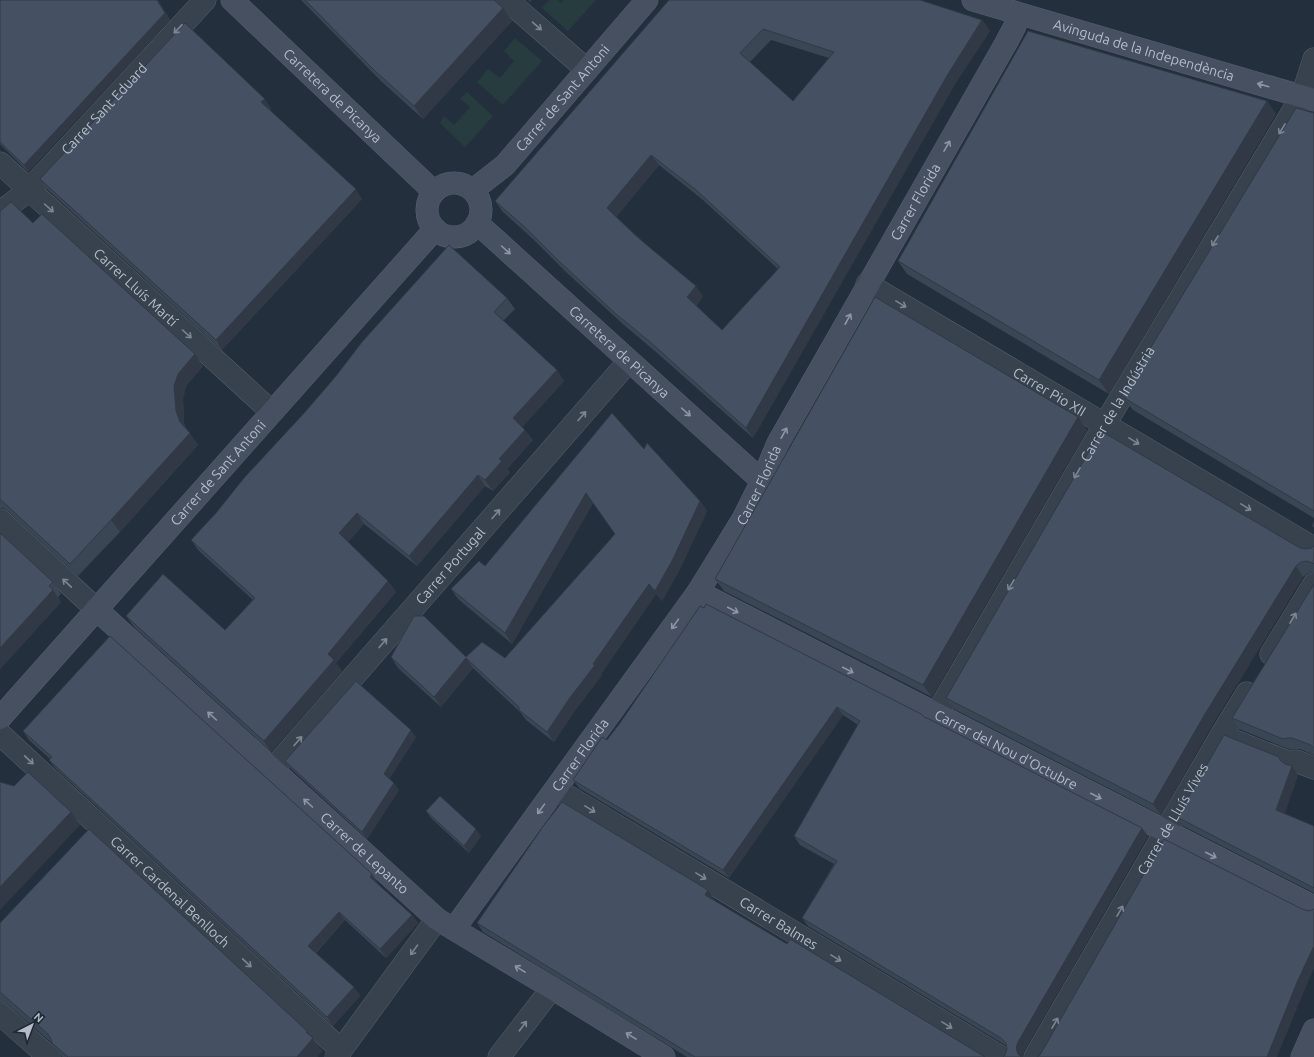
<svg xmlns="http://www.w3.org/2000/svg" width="1314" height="1057" font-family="Ubuntu,sans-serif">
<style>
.green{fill:#263c3f}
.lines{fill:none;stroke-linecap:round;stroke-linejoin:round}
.lane-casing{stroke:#565f6c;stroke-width:15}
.street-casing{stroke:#565f6c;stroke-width:23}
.secondary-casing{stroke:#565f6c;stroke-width:23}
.lane{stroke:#38414e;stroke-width:14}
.street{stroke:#38414e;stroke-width:22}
.secondary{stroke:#465061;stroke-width:22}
.wall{fill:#3b4654;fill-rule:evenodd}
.shaded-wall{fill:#303945}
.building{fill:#455162;stroke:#303945;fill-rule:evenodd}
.oneway{stroke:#7c8592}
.oneway2{stroke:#8e96a5}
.labels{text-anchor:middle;stroke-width:3;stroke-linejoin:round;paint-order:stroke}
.street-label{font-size:14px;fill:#b4bcc9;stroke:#1d2633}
</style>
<rect width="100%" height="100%" fill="#242f3e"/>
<g class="green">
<path d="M549,0H558L561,3L563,0H596L568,31L542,8Z"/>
<path d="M515,38L542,61L503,105L477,82L488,69L500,78L514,61L504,51Z"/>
<path d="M467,92L493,116L465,147L440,123L444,116L454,125L470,107L460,99Z"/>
</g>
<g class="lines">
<g class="lane-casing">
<path id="lane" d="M1223,732L1296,761"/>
</g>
<g class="street-casing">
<g id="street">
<path d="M507,0L587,70"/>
<path id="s1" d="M0,163L272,412"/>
<path id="s2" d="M0,215L6,208L29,190L205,0"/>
<path id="s3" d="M867,284L1314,548"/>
<path d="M0,520L96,609"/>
<path d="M1271,654L1314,584"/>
<path id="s4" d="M936,715L1105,424L1302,96L1314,59"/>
<path id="s5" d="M0,734L341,1050"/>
<path d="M1296,761L1314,768"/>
<path id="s6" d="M272,770L629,361"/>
<path id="s7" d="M556,789L1001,1057"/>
<path d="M0,1014L49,1057"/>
<path d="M336,1057L437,919"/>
<path d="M499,1057L552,988"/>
<path id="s8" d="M1035,1057L1223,732L1247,693"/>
</g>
</g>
<g class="secondary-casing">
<g id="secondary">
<path id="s9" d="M232,0L434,192"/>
<path id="s10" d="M973,0L1314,100"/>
<circle cx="454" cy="210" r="27"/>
<path id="s11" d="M473,190L505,165L647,0"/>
<path id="s12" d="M477,223L762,481"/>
<path id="s13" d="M698,592L1314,907"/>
<path id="s14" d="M96,609L437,919L552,988L664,1057"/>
<path id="s15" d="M0,718L435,229"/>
<path id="s16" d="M454,929L698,592L743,519L762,481L778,443L1006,43L1015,26L1017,13"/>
<path d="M1302,1057L1314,1030"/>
</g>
</g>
<use href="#lane" class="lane"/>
<use href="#street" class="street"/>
<use href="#secondary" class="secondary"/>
</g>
<g class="wall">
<path d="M0,0H158L170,20L28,172L0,144Z"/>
<path d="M301,0H495V1L512,21L423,119L382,82Z"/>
<path d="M669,0L982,20L990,31L955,84L753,438L656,352L624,325L566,272L534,240L503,212L495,201ZM771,40L829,58L793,101L750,62ZM659,165L703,200L778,269L722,330L696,306L703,296L616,217Z"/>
<path d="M1267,101L1276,114L1109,394L907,274L898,261Z"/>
<path d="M271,108L270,110L362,199L222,350L47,189L40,179Z"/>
<path d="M1314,113V518L1133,410L1130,406L1122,395Z"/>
<path d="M0,211L33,223L203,366L186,386L183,398L184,423L187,430L198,445L120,532L78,576L8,511L3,508H0Z"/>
<path d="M507,298L515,309L503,321L557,370L564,381L522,427L533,440L507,469L510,472L493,491L485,486L417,566L364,524L348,542L388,581L396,592L336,663L342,671L271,752L134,627L126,616L225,630L253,600L199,551L191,540Z"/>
<path d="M1078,417L1087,430L932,697L724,591L715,579Z"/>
<path d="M644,449L700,501L707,511L680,569L662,601L656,594L601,674L602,675L576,709L554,742L526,720L521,713L473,668L441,707L398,668L391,657H466L505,658L615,534L593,503L512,644L458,599L451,589L485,566Z"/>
<path d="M0,533L53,582L61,594L58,597L61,602L0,669Z"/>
<path d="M1314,546V572L1308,573L1303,577L1212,725L1161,815L954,709L946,698L1300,548L1306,549L1312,548Z"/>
<path d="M1314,584V755L1300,749H1294L1291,750L1239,729L1232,718Z"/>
<path d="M700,606L924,717L1148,836L1024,1051L1023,1057L1005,1055L1007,1049V1046L808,926L802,918L834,864L800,845L794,836L858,725L843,715L729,878L579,788L573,780L607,740L620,723Z"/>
<path d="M23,731L378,883L377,884L412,915L418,923L386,958L345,920L316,953L354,987L360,996L333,1026L55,768L49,760L50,759L29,740Z"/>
<path d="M416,737L389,779L399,790L367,839L290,768L285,761Z"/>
<path d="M1282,761L1285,764L1292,766L1298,775L1284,814L1314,826V893L1183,826L1177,817Z"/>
<path d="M426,811L481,836L469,853L431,818Z"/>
<path d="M714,899V900L787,944L985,1057H687L483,932L477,923Z"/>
<path d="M0,923L307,1031L322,1051L317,1057H62L52,1043L8,1005L0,1002Z"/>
</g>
<g class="shaded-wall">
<path d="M157,0H158L170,20L28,172L24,165Z"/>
<path d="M527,0H532L530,3Z"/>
<path d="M503,8L512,21L423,119L414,106Z"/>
<path d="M982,20L990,31L955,84L753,438L746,428L948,74Z"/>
<path d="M265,99L271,108L268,112L261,102Z"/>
<path d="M1267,101L1276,114L1109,394L1099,380Z"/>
<path d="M651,155L659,165L614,219L607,208Z"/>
<path d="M356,189L362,199L222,350L216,340Z"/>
<path d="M696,286L703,296L694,308L687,297Z"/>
<path d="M195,354L203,366L186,386L183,398L184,423L189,434L190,433L198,445L120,532L111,520L180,422L176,411L174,386L178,374Z"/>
<path d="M557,370L564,381L521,428L513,418Z"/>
<path d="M1078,417L1087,430L932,697L923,685Z"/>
<path d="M525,430L533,440L507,469L510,472L493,491L485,480L499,459Z"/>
<path d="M478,475L485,486L417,566L409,556Z"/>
<path d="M586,493L593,503L512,644L505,633Z"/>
<path d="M700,501L707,511L680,569L662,601L656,594L601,674L602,675L576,709L554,742L547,732L569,699L593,664Z"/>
<path d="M357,513L364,524L347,543L339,533Z"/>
<path d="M1296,566L1303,577L1212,725L1161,815L1153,804L1205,714Z"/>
<path d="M388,581L396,592L336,663L342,671L271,752L264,741L328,654Z"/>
<path d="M53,590L61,602L0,669V648Z"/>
<path d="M466,658L473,668L441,707L434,697Z"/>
<path d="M837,707L843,715L729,878L723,870Z"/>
<path d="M411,730L416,737L388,781L384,774Z"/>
<path d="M1292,766L1298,775L1283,819L1276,810Z"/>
<path d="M394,783L399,790L367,839L362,832Z"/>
<path d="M71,812L80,825L0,910V887Z"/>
<path d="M1142,828L1148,836L1024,1051L1023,1057H1020L1018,1054L1016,1048L1018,1042Z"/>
<path d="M476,829L481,836L469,853L464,846Z"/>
<path d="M372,874L378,883L376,886L370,877Z"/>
<path d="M708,890L714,899L711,903L705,895Z"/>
<path d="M339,912L345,920L314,954L308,946Z"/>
<path d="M412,915L418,923L386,958L380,949Z"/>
<path d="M1314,946V968L1305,989L1277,1057H1267L1298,980Z"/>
<path d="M354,987L360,996L333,1026L327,1017Z"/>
<path d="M307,1031L322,1051L317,1057H297L306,1032Z"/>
</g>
<g class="building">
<path d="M0,0H157L165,13L24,165L0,142Z"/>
<path d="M305,0H494L503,8L414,106L373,69Z"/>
<path d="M669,0H920L982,20L948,74L746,428L649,341L616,314L559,261L527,229L495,201ZM763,29L834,52L793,101L740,53ZM651,155L695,189L780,267L722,330L687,297L696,286L636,236L607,208Z"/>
<path d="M185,23L265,99L261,102L356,189L216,340L40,179Z"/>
<path d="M1028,31L1267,101L1099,380L898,261Z"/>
<path d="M1296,108L1314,113V511L1126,399V398L1122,395Z"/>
<path d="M11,202L33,223L42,214L195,354L178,374L174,386L176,411L180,422L190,433L111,520L70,564L0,499V211Z"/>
<path d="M449,245L507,298L494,312L557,370L513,418L525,430L499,459L502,461L485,480L478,475L409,556L357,513L339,533L388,581L328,654L334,660L264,741L126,616L163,574L225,630L255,598L191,540L216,513L244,478L306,411L336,376L362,342Z"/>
<path d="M875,297L1078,417L923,685L715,579Z"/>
<path d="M612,413L644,449L647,443L700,501L673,559L655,591L649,584L593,664L595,665L569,699L547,732L519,710V707L466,658L434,697L391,657L414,616H424L466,657L482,642L505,658L615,534L586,493L505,633L451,589L479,561L485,566Z"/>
<path d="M1101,431L1300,548L1306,549L1312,548L1314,546V564L1313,563L1307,561L1301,562L1296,566L1205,714L1153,804L946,698Z"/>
<path d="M1314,522V528L1312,526Z"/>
<path d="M0,533L53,582L49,586L53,590L0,648Z"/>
<path d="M1314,584V748L1311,745L1292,738H1287L1283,739L1232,718Z"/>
<path d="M706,604L921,714L924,717L929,719L1142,828L1018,1042L1016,1048L1018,1054L1021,1057H1003L1005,1055L1007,1049L1006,1043L1001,1038L802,918L837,861L794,836L860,721L837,707L723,870L573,780L602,737L607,740L620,723L700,606L704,608Z"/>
<path d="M110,636L347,851L372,874L370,877L412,915L380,949L339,912L308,946L354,987L327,1017L49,760L52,757L23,731Z"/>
<path d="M356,681L411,730L384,774L394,783L362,832L285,761Z"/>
<path d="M1224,735L1279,757L1280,760L1285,764L1292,766L1276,810L1314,826V888L1177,817Z"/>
<path d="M28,772L71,812L0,887V782L14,786Z"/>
<path d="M440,796L476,829L464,846L426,811Z"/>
<path d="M562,802L708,890L705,895L787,944L790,939L985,1057H695L477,923L544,825Z"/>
<path d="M89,829L307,1031L306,1032L313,1038L297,1057H68L52,1043L51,1039L48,1034L0,992V923Z"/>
<path d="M1164,839L1302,909L1309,911L1314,909V946L1298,980L1267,1057H1037L1040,1055Z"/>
</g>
<defs><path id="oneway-shaft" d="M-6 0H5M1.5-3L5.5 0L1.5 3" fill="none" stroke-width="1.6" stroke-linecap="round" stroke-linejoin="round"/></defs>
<g class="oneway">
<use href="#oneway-shaft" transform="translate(537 26) rotate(41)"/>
<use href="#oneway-shaft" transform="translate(178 29) rotate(133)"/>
<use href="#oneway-shaft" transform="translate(1282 129) rotate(121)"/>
<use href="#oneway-shaft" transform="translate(49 208) rotate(42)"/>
<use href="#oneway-shaft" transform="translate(1215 241) rotate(121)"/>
<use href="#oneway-shaft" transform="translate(901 304) rotate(31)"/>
<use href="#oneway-shaft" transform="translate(187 334) rotate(42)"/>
<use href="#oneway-shaft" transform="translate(582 416) rotate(-49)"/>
<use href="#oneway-shaft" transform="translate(1134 441) rotate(31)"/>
<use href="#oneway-shaft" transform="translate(1077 473) rotate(120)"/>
<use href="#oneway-shaft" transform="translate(1246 507) rotate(31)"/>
<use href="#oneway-shaft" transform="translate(496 514) rotate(-49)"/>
<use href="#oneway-shaft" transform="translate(67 583) rotate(-137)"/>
<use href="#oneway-shaft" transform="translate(1011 585) rotate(120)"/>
<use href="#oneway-shaft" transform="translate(1293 618) rotate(-59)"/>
<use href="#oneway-shaft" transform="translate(383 643) rotate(-49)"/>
<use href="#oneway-shaft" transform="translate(298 741) rotate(-49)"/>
<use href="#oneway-shaft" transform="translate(29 760) rotate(43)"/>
<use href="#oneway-shaft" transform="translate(590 809) rotate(31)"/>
<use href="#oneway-shaft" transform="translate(701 876) rotate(31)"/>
<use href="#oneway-shaft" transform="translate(1120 911) rotate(-60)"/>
<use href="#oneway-shaft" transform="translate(414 950) rotate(126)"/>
<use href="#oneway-shaft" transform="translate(836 958) rotate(31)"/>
<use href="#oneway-shaft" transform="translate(247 963) rotate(43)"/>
<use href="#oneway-shaft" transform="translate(1055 1023) rotate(-60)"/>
<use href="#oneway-shaft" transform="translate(947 1025) rotate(31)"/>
<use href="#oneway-shaft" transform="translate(523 1026) rotate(-53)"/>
</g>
<g class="oneway2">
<use href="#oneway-shaft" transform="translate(1263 85) rotate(-164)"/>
<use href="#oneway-shaft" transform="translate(947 146) rotate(-60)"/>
<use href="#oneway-shaft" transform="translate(506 250) rotate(42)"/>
<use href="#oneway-shaft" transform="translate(848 319) rotate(-61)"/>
<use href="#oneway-shaft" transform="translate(686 412) rotate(42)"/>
<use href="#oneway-shaft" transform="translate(784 433) rotate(-61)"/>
<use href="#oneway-shaft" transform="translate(733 610) rotate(27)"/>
<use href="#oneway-shaft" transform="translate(675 624) rotate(126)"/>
<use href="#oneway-shaft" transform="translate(848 670) rotate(27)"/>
<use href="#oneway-shaft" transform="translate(212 716) rotate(-138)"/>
<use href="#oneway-shaft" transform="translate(1096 796) rotate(27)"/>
<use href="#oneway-shaft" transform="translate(308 803) rotate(-138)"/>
<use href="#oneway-shaft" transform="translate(541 809) rotate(126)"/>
<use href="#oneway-shaft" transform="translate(1211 855) rotate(27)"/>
<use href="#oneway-shaft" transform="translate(520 969) rotate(-149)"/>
<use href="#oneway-shaft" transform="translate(631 1036) rotate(-148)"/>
</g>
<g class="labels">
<g class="street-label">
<text dy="5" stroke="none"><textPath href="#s10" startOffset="178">Avinguda de la Independència</textPath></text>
<text dy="5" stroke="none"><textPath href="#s9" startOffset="139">Carretera de Picanya</textPath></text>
<text dy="5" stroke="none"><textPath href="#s11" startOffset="129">Carrer de Sant Antoni</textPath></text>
<text dy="5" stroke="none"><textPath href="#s2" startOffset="149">Carrer Sant Eduard</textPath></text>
<text dy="5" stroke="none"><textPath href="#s16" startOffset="863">Carrer Florida</textPath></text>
<text dy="5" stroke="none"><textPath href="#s1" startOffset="184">Carrer Lluís Martí</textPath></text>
<text dy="5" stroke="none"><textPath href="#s12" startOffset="192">Carretera de Picanya</textPath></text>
<text dy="5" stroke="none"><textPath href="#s3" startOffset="212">Carrer Pio XII</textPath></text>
<text dy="5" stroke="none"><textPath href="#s4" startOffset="360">Carrer de la Indústria</textPath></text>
<text dy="5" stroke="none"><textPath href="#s15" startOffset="328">Carrer de Sant Antoni</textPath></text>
<text dy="5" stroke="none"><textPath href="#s16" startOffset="539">Carrer Florida</textPath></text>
<text dy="5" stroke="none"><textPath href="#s6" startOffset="271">Carrer Portugal</textPath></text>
<text dy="5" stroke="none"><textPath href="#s13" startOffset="346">Carrer del Nou d'Octubre</textPath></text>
<text dy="5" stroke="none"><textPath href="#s16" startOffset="215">Carrer Florida</textPath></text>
<text dy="5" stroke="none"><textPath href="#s8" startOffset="275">Carrer de Lluís Vives</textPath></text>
<text dy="5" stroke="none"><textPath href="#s14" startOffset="363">Carrer de Lepanto</textPath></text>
<text dy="5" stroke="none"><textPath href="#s5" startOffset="232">Carrer Cardenal Benlloch</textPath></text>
<text dy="5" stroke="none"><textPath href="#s7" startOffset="260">Carrer Balmes</textPath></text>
</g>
</g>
<g transform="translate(32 1025) rotate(42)" stroke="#1d2633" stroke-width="3" paint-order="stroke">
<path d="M0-3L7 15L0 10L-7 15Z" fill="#b4bcc9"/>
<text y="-6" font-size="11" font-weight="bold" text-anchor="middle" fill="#b4bcc9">N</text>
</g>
</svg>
